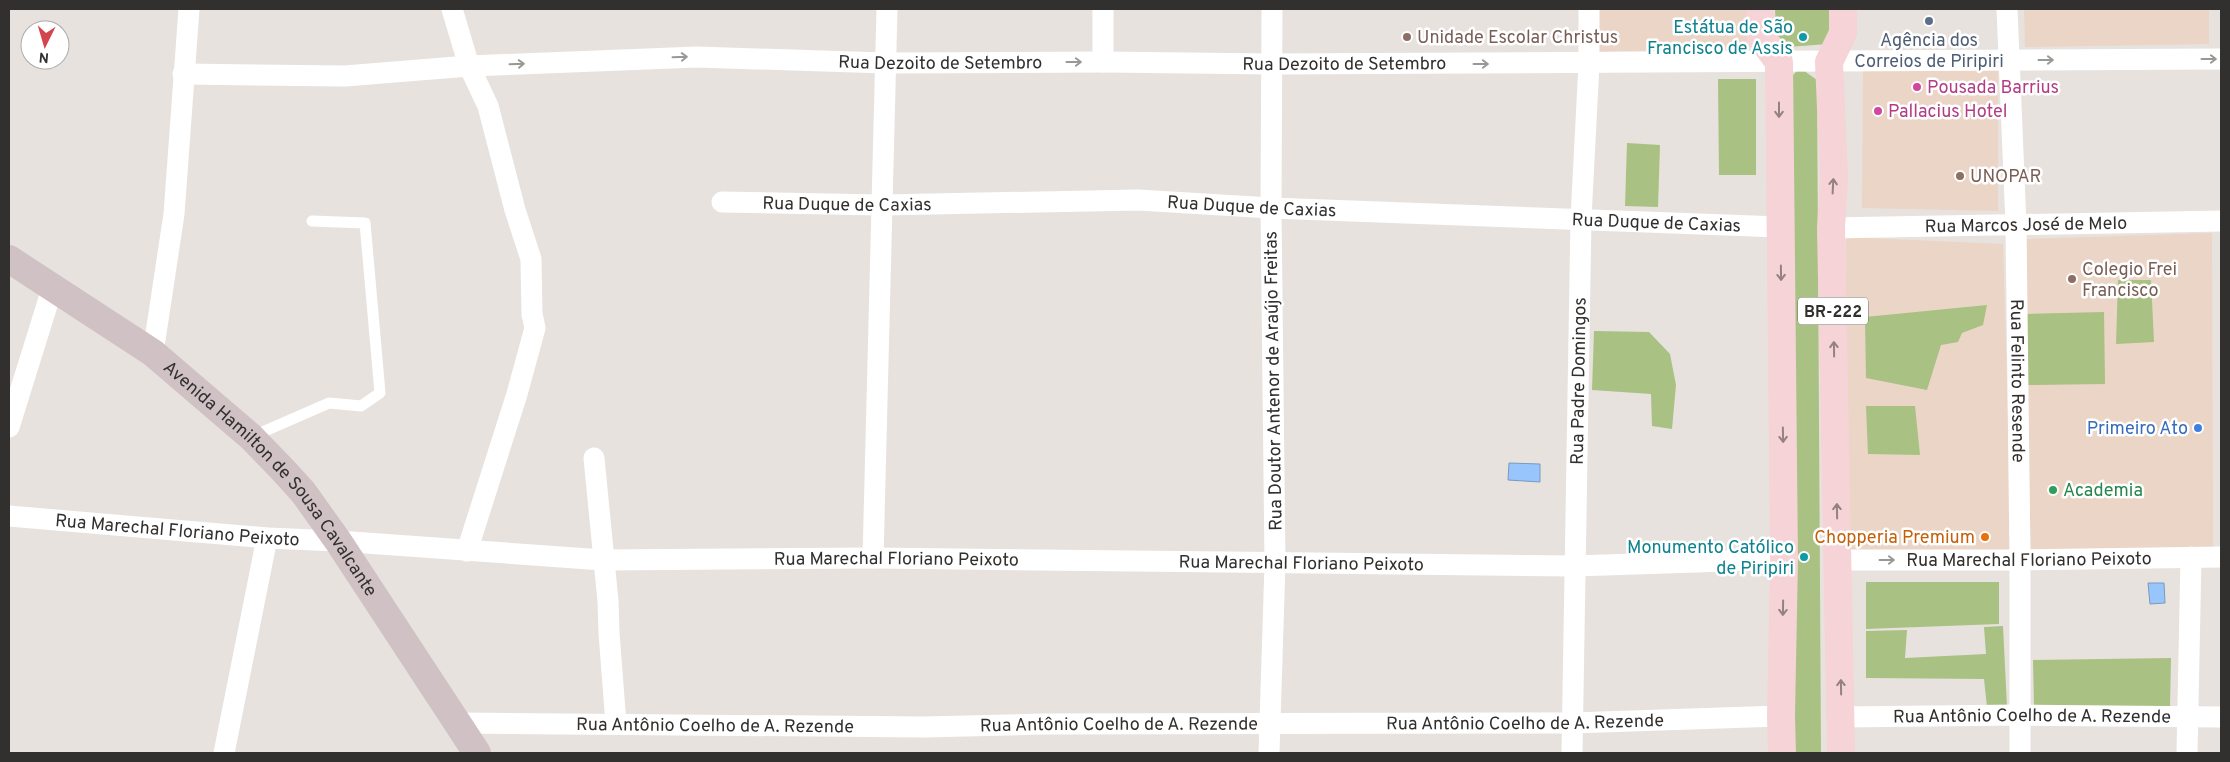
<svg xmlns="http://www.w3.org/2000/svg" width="2230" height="762" font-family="Overpass,sans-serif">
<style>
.commercial{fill:#ead5c7}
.green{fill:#a9c182}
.water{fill:#98c6fc;stroke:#7999be}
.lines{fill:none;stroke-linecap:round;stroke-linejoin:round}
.service{stroke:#fff;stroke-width:11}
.minor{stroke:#fff;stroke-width:21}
.secondary{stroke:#d0c2c4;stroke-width:28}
.primary{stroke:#f5d3d6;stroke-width:28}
.oneway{stroke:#989896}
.oneway2{stroke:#948282}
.service-dot{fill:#5c6f8a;stroke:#fff;stroke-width:2}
.education-dot{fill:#8d6e63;stroke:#fff;stroke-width:2}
.culture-dot{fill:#0f9aa8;stroke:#fff;stroke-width:2}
.hotel-dot{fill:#d1479c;stroke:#fff;stroke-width:2}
.shop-dot{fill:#3f7fe0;stroke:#fff;stroke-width:2}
.leisure-dot{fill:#2e9e5b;stroke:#fff;stroke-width:2}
.food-dot{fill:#e8710a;stroke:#fff;stroke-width:2}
.labels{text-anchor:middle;stroke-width:5;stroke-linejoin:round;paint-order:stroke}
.shield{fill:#fff;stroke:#706e6d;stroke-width:1}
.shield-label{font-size:16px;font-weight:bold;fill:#32302e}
.culture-label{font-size:18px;fill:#0d838f;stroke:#fff;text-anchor:end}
.education-label{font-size:18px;fill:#785e54;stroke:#fff;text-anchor:start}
.service-label{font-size:18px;fill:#4e5e75;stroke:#fff}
.street-label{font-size:18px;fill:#32302e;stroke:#fff}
.hotel-label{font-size:18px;fill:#b23c85;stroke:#fff;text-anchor:start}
.shop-label{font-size:18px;fill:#366cbe;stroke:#fff;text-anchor:end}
.leisure-label{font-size:18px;fill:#27864d;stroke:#fff;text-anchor:start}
.food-label{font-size:18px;fill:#c56008;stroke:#fff;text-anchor:end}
</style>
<rect width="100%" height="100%" fill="#e8e2de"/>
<g class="commercial">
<path d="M1597,9H1747V48L1596,52Z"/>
<path d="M2024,9H2209V44L2025,47Z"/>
<path d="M1998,68V211L1862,208L1863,71Z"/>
<path d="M2212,233L2213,548L2031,553L2023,239Z"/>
<path d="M1846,237L2003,244L2012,553L1845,552Z"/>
</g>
<g class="green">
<path d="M1775,9H1838L1827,44L1789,47L1776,34Z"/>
<path d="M1800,68L1817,80L1821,753H1793L1788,80Z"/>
<path d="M1718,79H1756V175H1719Z"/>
<path d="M1627,143L1660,145L1658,207L1625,206Z"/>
<path d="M2118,280H2151L2154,342L2116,344Z"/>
<path d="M1987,305L1983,325L1962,333L1958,342L1941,345L1927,390L1866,378L1865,317Z"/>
<path d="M2104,312L2105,384L2027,385V314Z"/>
<path d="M1594,331L1649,332L1670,354L1676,385L1672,429L1652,426L1651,394L1592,390Z"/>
<path d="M1866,406H1915L1920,455L1868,454Z"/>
<path d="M1866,582H1999V624L1866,629Z"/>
<path d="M2003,626L2007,707H1987L1984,679L1866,678V631L1907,630L1905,658L1986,654L1984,627Z"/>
<path d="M2171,658L2170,707L2034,708L2033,660Z"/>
</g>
<g class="water">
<path d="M1509,463L1540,464V482L1508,480Z"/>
<path d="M2148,583H2164L2165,603L2150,604Z"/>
</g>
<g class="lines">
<path class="service" d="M251,437L329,403L361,406L380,393L365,223L312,221"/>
<g class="minor">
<path d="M452,9L469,66L488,106L515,210L531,259L532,314L535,328L517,394L467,551"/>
<path d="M1103,9V62"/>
<path id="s1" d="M2007,9L2016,225L2020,560V753"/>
<path id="s2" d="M183,74L345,76L469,66L697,57L885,63L1103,62L1272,64L2221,59"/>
<path id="s3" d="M722,202L882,205L1138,200L1271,208L1781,227"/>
<path id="s4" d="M1831,228L2221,221"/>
<path d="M153,353L174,214L189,9"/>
<path d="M9,427L53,286"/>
<path d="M594,458L608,601L609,633L616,724"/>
<path id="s5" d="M9,516L267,538L338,541L603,560L873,558L1574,566L1784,559"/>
<path d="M873,558L887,9"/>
<path id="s6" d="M1838,560H2020L2221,557"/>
<path id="s7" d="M1842,717L2019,715L2221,717"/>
<path id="s8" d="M457,723L924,727L1043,724L1572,723L1781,716"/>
<path d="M224,753L267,538"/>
<path d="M1269,753L1275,564L1271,208L1272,9"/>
<path id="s9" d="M1572,753L1581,218L1589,64V9"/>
<path d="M2187,753L2191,557"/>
</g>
<path class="secondary" id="s10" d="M9,259L153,353L251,437L283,470L303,492L338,541L477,753"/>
<g class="primary">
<path d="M1760,9L1761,38L1779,62L1784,559L1781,716L1782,753"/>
<path d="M1841,753L1831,228L1834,178L1829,62L1843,33V9"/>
</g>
</g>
<defs><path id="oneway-shaft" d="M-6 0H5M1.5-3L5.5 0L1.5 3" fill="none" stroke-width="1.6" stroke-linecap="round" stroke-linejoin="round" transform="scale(1.25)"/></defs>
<g class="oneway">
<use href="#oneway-shaft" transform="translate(680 57) rotate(-2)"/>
<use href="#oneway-shaft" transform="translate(2209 59)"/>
<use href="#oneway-shaft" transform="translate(2046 60)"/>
<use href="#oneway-shaft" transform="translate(1074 62)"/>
<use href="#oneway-shaft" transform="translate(517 64) rotate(-2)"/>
<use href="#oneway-shaft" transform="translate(1481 64)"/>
<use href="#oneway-shaft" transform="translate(1887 560)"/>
</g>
<g class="oneway2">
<use href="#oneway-shaft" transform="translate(1779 110) rotate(90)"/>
<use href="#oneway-shaft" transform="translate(1833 186) rotate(-87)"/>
<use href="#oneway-shaft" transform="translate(1781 273) rotate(89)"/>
<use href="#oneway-shaft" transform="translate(1834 349) rotate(-91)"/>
<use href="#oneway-shaft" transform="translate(1783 435) rotate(89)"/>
<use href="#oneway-shaft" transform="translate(1837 511) rotate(-91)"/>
<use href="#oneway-shaft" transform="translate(1783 608) rotate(91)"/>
<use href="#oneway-shaft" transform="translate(1841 687) rotate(-91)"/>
</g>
<circle class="service-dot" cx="1929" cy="21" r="5"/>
<g class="education-dot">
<circle cx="1407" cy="37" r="5"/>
<circle cx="1960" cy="176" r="5"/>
<circle cx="2072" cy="279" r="5"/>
</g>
<g class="culture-dot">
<circle cx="1803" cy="37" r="5"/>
<circle cx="1804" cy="557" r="5"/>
</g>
<g class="hotel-dot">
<circle cx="1917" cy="87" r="5"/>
<circle cx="1878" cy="111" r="5"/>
</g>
<circle class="shop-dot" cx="2198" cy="428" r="5"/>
<circle class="leisure-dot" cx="2053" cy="490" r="5"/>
<circle class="food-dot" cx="1985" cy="537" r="5"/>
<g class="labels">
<rect class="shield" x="1798" y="297.5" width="70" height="27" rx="4"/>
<g class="shield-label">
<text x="1833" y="317">BR-222</text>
</g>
<g class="culture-label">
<text x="1793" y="33">Estátua de São<tspan x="1793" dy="21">Francisco de Assis</tspan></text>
<text x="1794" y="553">Monumento Católico<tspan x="1794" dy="21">de Piripiri</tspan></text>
</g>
<g class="education-label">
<text x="1417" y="43">Unidade Escolar Christus</text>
<text x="1970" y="182">UNOPAR</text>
<text x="2082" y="275">Colegio Frei<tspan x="2082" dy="21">Francisco</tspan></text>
</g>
<g class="service-label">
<text x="1929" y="46">Agência dos<tspan x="1929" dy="21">Correios de Piripiri</tspan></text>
</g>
<g class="street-label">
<text dy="6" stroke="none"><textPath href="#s2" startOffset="758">Rua Dezoito de Setembro</textPath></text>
<text dy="6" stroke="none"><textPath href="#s2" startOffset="1162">Rua Dezoito de Setembro</textPath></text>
<text dy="6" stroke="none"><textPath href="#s3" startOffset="125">Rua Duque de Caxias</textPath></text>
<text dy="6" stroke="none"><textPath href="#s3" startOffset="530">Rua Duque de Caxias</textPath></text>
<text dy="6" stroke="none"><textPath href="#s3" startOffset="935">Rua Duque de Caxias</textPath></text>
<text dy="6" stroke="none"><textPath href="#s4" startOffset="195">Rua Marcos José de Melo</textPath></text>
<text transform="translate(1273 381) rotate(-91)" y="6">Rua Doutor Antenor de Araújo Freitas</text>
<text dy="6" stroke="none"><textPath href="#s9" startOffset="372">Rua Padre Domingos</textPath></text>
<text dy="6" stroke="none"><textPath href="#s1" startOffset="372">Rua Felinto Resende</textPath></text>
<text dy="6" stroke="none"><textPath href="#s10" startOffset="345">Avenida Hamilton de Sousa Cavalcante</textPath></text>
<text dy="6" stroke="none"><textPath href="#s5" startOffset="169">Rua Marechal Floriano Peixoto</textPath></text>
<text dy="6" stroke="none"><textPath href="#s6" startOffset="191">Rua Marechal Floriano Peixoto</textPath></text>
<text dy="6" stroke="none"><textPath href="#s5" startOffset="889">Rua Marechal Floriano Peixoto</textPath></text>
<text dy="6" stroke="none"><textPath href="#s5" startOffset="1294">Rua Marechal Floriano Peixoto</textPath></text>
<text dy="6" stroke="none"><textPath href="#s7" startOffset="190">Rua Antônio Coelho de A. Rezende</textPath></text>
<text dy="6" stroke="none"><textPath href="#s8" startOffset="1068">Rua Antônio Coelho de A. Rezende</textPath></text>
<text dy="6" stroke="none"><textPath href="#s8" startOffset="258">Rua Antônio Coelho de A. Rezende</textPath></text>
<text dy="6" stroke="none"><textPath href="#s8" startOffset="662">Rua Antônio Coelho de A. Rezende</textPath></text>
</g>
<g class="hotel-label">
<text x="1927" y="93">Pousada Barrius</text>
<text x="1888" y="117">Pallacius Hotel</text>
</g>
<g class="shop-label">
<text x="2188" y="434">Primeiro Ato</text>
</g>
<g class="leisure-label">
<text x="2063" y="496">Academia</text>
</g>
<g class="food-label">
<text x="1975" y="543">Chopperia Premium</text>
</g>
</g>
<rect width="2230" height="762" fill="none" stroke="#32302e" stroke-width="20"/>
<g transform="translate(45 45) rotate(185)"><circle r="24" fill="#ffffff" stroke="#adacab"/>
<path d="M0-4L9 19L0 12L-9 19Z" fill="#d4444d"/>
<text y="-8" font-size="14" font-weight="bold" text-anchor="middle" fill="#32302e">N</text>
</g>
</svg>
